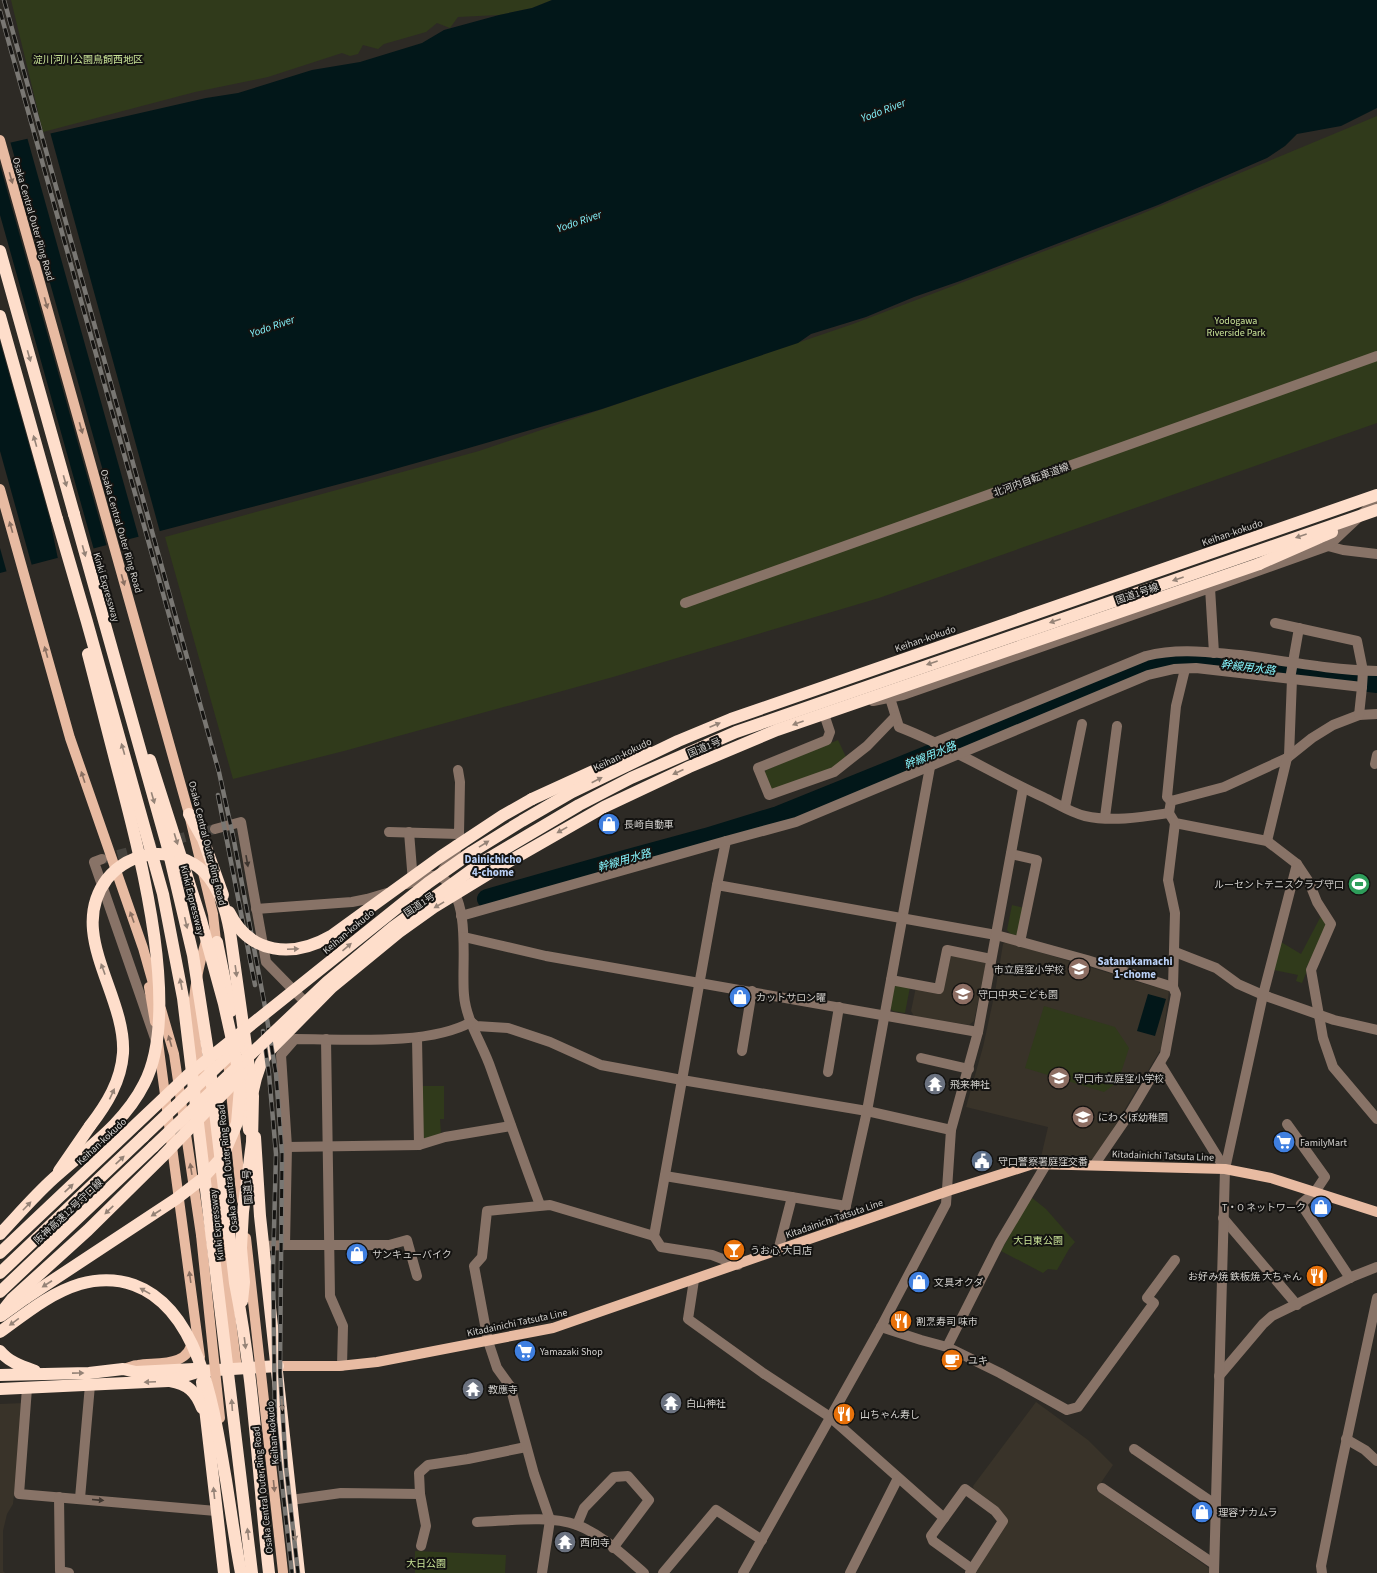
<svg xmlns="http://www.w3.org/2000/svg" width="1377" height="1573" font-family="'Source Sans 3','Noto Sans JP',sans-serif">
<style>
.built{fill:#393329}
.green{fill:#303a1b}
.water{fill:#021719}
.pier{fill:#2d2a25}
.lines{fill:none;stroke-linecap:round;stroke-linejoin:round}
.river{stroke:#021719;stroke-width:20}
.minor-tunnel{stroke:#46433e;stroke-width:10;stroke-dasharray:10 5;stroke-linecap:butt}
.minor{stroke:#887367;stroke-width:10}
.major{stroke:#e8bba2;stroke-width:10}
.highway{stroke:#fedecb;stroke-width:12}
.rail-casing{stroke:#797773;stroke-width:4.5}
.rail{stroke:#141311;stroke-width:3;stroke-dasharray:9;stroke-linecap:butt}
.major-bridge{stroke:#e8bba2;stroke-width:10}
.highway-bridge{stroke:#fedecb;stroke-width:12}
.oneway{fill:#896f61}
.oneway2{fill:#958377}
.oneway3{fill:#3d352f}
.labels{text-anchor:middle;stroke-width:4;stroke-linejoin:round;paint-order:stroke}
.park-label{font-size:10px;fill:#c9e397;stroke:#141311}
.street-label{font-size:10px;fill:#d3d1ce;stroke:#141311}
.poi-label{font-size:10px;fill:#d3d1ce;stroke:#141311;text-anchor:start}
.water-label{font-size:11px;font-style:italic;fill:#85f5fd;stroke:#141311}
.neighbourhood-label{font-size:11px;font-weight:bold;fill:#bad1f8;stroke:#141311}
</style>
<rect width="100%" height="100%" fill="#2d2a25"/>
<g class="built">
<path d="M1006,942L1155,987L1167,988L1169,991L1161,1049L1095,1159L1041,1157L1048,1127L966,1107L983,1047L995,992L1003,944Z"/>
<path d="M952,954L983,960L986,964L974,1021L969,1025L914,1016L911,1011L916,987L940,992L948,956Z"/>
<path d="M1036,1402L1088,1440L1113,1465L1096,1490L1209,1568V1573H974L1007,1523L1000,1510L974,1491L973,1486Z"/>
<path d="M24,1403L13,1504L7,1514L3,1531V1571L5,1573H0V1404Z"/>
</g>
<g class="green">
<path d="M11,0H552L532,8L499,15L458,17L450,28L437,23L426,32L384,44L378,49L363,45L358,54L350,56L342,53L268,77L195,92L43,132Z"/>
<path d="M1377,116V423L879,598L613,677L344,751L233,779L165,537L479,451L853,324L1134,217Z"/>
<path d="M838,740L846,757L832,768L774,790L770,789L764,774L766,770Z"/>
<path d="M1012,905L1025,908L1019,936L1011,934L1007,930Z"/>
<path d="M1321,916L1328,926L1306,968L1307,971L1302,983L1296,981L1298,975L1274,970L1281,942L1301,954Z"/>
<path d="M897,985L910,987L905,1013L893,1011L890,1008L894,987Z"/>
<path d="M1044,1006L1115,1027L1129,1048L1118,1082L1104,1092L1025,1068Z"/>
<path d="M419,1086H444V1119H440L441,1133L423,1140Z"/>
<path d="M1031,1197L1046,1209L1075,1242L1069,1249L1057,1270L1048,1269L1043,1273L1001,1251Z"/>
<path d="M415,1551L506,1555L505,1573H415Z"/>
</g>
<g class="water">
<path d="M552,0H1377V108L1341,126L1297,134L1285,146L1267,158L1158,205L960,281L914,297L866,317L811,334L798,343L602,409L455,452L370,476L0,573V145L206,98L238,93L312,70L360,62L422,43L444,30L499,15L532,8Z"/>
<path d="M1148,994L1166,999L1155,1036L1137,1031Z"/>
</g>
<g class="pier">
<path d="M50,132L160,532L139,538L27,137Z"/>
<path d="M10,141L123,542L107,547L0,165V143Z"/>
<path d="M0,215L94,550L58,559L50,520L0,342Z"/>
<path d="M0,451L32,566L7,573L0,548Z"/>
</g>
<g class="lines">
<path class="river" d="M487,899L606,865L706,838L778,816L1152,665L1175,660H1199L1377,683"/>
<path class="minor-tunnel" d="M103,859L215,829"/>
<g class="minor">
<path d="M1328,546L1343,550L1377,554"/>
<path d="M1210,588L1328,546L1377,500"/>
<path d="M685,603L1377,356"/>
<path d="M1275,623L1357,641L1363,671L1362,687"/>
<path d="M1290,679L1299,628"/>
<path d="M890,698L899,727C949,746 995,775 1043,797C1056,803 1071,813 1085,816C1112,822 1142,817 1169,813"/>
<path d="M873,701L903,695L1210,588L1214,653"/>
<path d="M824,714L830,732L827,740L758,768L769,795L834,772L867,746L895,717"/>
<path d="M1377,714L1359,715L1333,725L1312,738L1287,758L1224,787L1171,801L1169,813L1175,823L1267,841L1297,864L1309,882L1317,902L1331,924L1311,970L1323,1038L1333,1067L1377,1119"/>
<path d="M934,743L1146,656C1177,648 1207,652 1240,655C1285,661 1331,670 1377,671"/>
<path d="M1289,756L1292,679"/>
<path d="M1375,764L1377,755"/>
<path d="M1171,801L1167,797L1176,706L1185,669"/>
<path d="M1065,807L1082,724"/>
<path d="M1105,817L1117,726"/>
<path d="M215,829L241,822L266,962L310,1007"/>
<path d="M389,832L459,834L460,782L458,770"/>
<path d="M409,832L413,882"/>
<path d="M1267,841L1287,758"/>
<path d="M1011,854L1037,860L1020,942"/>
<path d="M102,859L94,862L156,1041"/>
<path d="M441,873L456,850V845"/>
<path d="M407,884C416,880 436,871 444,879C472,903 461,963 464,995C466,1021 483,1045 491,1069C507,1114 523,1160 540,1205"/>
<path d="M717,885L726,841L796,822L1148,675L1174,669L1196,668L1362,687L1359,715"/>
<path d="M256,909L352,902L367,899L387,893"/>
<path d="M461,916L726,841"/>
<path d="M464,937L546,956L978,1032"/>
<path d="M1175,952L1216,968L1238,984L1263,995L1334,1020L1377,1030"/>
<path d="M891,980L939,989L947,950L991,959"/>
<path d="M1173,987L1175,913L1168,880L1175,823"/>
<path d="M471,1022L476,1026L508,1028L550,1042L601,1065L682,1080L867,1111L951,1130"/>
<path d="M417,1038L419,1145L445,1137L511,1126"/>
<path d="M326,1039L330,1296L343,1326L342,1366"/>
<path d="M742,1051L752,991"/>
<path d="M921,1058L969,1069"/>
<path d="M1160,1064L1225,1169"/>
<path d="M828,1072L839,1007"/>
<path d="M1287,1124L1325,1177L1315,1192L1301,1204L1350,1278"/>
<path d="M287,1147L419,1145"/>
<path d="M665,1176L846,1206"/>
<path d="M1223,1218L1297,1305"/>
<path d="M841,1228L867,1111L930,767"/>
<path d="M285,1245H389L407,1240L417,1276"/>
<path d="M264,1246L285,1245L287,1147L281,1055L295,1039C344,1039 429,1046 471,1022"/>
<path d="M778,1251L792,1197"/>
<path d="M738,1265L712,1255L661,1247L654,1236L717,885L996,935L1087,960L1173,987L1176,994L1165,1054L1130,1113L1095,1164"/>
<path d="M694,1280L688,1319L763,1373L830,1417L944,1518L931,1536L933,1541L972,1569L970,1573"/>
<path d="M881,1327L921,1340L947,1347L1000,1373L1067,1410L1078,1407L1154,1303L1147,1298L1175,1260"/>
<path d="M947,1347L1000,1242L1047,1163"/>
<path d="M1219,1376L1263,1324L1272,1316L1354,1276L1377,1267"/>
<path d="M27,1388L19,1494L216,1511"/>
<path d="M1346,1439L1365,1450L1377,1461"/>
<path d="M1134,1449L1216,1505"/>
<path d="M1102,1488L1214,1564"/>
<path d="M59,1497L60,1571L69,1573"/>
<path d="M80,1498L90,1385"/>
<path d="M291,1500L341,1493L420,1494"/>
<path d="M944,1518L965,1489L995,1511L1003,1521L972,1569"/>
<path d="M477,1522C507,1521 549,1515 577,1525C603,1535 624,1556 644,1573"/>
<path d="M577,1525L584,1508L614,1477L628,1476L649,1500L613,1548"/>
<path d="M421,1546L426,1526L420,1494L419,1473L428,1465L468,1459L526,1447"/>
<path d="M542,1573L550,1520L534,1474L510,1386L497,1368L488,1341L474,1266L482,1257L487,1211L550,1205L654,1236"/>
<path d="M663,1573L716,1510L762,1540"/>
<path d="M743,1573L881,1327L946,1204L951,1130L978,1032L1023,788"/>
<path d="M850,1573L898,1478"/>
<path d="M1214,1573L1225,1169L1263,995L1297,864"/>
<path d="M1322,1573L1321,1566L1341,1466L1377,1298"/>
</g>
<g class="major">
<path d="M0,140L189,814L213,914L217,950"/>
<path d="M0,489L70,738L143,948L156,994"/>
<path d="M207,937C199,965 193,990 193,1019L237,1369"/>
<path d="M149,987L155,1022"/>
<path d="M161,1009L174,1054L201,1235"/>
<path d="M158,1042L200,1357"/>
<path d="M227,1051L240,1183"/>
<path d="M278,1366H339L377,1362L553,1328L948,1191L1033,1164L1225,1169L1271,1178L1377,1212"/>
<path d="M123,1369C128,1368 133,1365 138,1365C158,1362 190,1367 192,1340"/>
</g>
<g class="highway">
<path d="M0,251L74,514"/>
<path d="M0,316L57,519"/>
<path d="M532,799L602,767L647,751"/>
<path d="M189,814L203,839L223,895"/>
<path d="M217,942L231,1011"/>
<path d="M243,1085L249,1130"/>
<path d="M253,1091L256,1078L261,1063L270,1050L332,987L399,932L434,907L508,862L604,807L689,767L777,730L1259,564"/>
<path d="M255,1137L260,1216L299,1573"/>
<path d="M59,1171L90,1126"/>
<path d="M0,1273L143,1137"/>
<path d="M0,1292L153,1147"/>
<path d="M1,1316L26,1298"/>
<path d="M0,1351C9,1362 21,1366 35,1371"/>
<path d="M0,1375L89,1373L123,1369L136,1372L194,1369"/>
<path d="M170,1381C188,1384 196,1392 202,1408"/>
<path d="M202,1382L224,1573"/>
<path d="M0,1389L168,1381L201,1371L278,1366"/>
</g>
<g class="rail-casing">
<g id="rail">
<path d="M4,0L219,772L234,841L265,1007L276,1074L282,1154L280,1372L286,1467L298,1573"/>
<path d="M0,11L181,658"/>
<path d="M218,795L255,985"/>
<path d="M263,1031L269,1074L276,1154L273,1267L275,1420L292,1573"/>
</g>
</g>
<use href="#rail" class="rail"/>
<g class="major-bridge">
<path d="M240,1183L242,1201"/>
<path d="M201,1235L220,1418"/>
<path d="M246,1238L283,1572"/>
</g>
<g class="highway-bridge">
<path d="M74,514L167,845L193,955L208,1052L235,1283C254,1378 258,1477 269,1573"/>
<path d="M57,519L87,622L163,894L183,998L252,1573"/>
<path d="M1259,564L1332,532"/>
<path d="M229,912C250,955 293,958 331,936L440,857L502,816L532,799"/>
<path d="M90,1126C107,1104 121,1081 123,1053C126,994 66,933 107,879C119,864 136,856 154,854C172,853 192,860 204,872C220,889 226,910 230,932L253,1096L252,1142L243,1212L241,1248L244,1282L242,1301"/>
<path d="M143,1137L239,1046"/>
<path d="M153,1147L327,982L393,927L481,863L579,805L631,778L736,732L1377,510"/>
<path d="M0,1234C18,1215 35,1195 54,1178C86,1149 124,1124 144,1084C182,1012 140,855 120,778C109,737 99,696 88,654"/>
<path d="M0,1253L187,1076L428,883L472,852L522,821L572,792L678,741L731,719L1377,495"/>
<path d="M26,1298L176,1199L202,1179L223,1156L237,1123L240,1087L236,1058L224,1004L201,920L150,760"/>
<path d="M0,1314L12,1299L88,1230L162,1157L242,1074"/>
<path d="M0,1332C25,1314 50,1293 80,1284C98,1279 117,1279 134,1285C203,1310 215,1418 226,1480C231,1511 235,1542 241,1573"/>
</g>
</g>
<defs><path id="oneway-solid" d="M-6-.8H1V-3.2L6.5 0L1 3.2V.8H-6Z"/></defs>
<g class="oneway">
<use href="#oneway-solid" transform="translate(11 178) rotate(74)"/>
<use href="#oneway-solid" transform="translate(46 303) rotate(74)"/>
<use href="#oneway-solid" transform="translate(81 428) rotate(74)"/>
<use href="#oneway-solid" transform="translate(11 527) rotate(-106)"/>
<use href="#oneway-solid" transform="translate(123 580) rotate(74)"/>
<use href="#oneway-solid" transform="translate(46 652) rotate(-106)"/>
<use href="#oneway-solid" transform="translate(83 777) rotate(-108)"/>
<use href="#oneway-solid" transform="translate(132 917) rotate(-110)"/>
<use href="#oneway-solid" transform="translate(170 1041) rotate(-106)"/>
<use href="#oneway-solid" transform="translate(191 1169) rotate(-99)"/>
<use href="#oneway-solid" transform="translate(190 1277) rotate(-98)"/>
<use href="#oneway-solid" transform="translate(274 1486) rotate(84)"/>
</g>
<g class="oneway2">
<use href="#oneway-solid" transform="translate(29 356) rotate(74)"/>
<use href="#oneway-solid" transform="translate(35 441) rotate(-106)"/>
<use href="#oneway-solid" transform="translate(65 481) rotate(74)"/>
<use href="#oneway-solid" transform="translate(1301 536) rotate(161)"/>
<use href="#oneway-solid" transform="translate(84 551) rotate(74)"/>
<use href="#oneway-solid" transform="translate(1178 579) rotate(161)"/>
<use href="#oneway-solid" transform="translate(1055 621) rotate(161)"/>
<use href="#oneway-solid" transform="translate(932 663) rotate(161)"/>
<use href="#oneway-solid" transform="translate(798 723) rotate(160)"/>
<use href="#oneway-solid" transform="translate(715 725) rotate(-23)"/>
<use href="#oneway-solid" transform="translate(123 749) rotate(-106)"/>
<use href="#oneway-solid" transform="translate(678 772) rotate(156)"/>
<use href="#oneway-solid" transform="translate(597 780) rotate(-27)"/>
<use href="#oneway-solid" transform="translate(153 798) rotate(74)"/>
<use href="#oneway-solid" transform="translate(562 830) rotate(151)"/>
<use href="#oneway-solid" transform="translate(176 839) rotate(73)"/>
<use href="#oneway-solid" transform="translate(484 844) rotate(-32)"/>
<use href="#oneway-solid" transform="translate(439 905) rotate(149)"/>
<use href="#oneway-solid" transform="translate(186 923) rotate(77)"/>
<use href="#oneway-solid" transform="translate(347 947) rotate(-41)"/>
<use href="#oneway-solid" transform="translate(293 949) rotate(-3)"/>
<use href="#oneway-solid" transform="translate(103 969) rotate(-110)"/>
<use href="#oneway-solid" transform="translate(236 971) rotate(82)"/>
<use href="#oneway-solid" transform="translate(181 984) rotate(-101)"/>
<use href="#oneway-solid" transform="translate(112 1094) rotate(-65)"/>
<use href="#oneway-solid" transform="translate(120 1160) rotate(-43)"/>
<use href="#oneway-solid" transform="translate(69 1188) rotate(-43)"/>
<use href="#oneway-solid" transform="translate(27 1206) rotate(-46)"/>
<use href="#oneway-solid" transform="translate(109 1210) rotate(136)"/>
<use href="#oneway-solid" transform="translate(156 1213) rotate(147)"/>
<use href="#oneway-solid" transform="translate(47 1284) rotate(147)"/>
<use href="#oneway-solid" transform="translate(145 1291) rotate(-151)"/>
<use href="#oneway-solid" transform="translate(14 1322) rotate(144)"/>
<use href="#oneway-solid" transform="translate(245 1343) rotate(83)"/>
<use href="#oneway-solid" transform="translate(78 1373) rotate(-1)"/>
<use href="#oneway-solid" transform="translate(150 1382) rotate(177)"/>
<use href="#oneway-solid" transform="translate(232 1405) rotate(-94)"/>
<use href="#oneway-solid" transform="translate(282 1405) rotate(85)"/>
<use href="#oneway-solid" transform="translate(214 1493) rotate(-96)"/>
<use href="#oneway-solid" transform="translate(248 1534) rotate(-97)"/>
<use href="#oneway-solid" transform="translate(295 1535) rotate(83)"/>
</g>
<g class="oneway3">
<use href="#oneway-solid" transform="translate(247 861) rotate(80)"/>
<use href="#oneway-solid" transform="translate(98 1500) rotate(5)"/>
</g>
<defs>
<g id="shop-disc" transform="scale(1.15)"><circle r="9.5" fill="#3f7fe0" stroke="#141311"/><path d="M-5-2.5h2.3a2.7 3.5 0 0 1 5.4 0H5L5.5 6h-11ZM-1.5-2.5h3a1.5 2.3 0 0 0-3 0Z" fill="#fff"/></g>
<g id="stadium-disc" transform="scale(1.15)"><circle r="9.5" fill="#2e9e5b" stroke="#141311"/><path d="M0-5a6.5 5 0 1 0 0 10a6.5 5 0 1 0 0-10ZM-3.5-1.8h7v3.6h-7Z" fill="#fff"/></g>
<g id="school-disc" transform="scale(1.15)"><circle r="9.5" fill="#8d6e63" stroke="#141311"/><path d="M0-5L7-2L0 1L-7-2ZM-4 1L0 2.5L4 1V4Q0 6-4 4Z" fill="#fff"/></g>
<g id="temple-disc" transform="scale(1.15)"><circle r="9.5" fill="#6b7280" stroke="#141311"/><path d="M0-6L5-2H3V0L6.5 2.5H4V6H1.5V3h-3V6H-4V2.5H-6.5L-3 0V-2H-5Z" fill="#fff"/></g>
<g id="supermarket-disc" transform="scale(1.15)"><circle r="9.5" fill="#3f7fe0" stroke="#141311"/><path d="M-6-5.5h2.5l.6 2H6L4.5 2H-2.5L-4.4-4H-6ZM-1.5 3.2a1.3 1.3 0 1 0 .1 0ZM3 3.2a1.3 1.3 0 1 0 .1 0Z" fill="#fff"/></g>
<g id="civic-disc" transform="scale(1.15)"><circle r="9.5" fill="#5c6f8a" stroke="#141311"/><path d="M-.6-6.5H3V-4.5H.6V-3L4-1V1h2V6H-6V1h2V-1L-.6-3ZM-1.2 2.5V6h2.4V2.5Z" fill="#fff"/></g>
<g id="bar-disc" transform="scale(1.15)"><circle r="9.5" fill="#e8710a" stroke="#141311"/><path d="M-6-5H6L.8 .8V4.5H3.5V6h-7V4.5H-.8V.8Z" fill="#fff"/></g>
<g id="restaurant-disc" transform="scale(1.15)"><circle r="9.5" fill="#e8710a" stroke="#141311"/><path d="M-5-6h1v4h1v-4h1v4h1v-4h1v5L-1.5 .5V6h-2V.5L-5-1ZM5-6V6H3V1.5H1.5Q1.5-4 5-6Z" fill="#fff"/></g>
<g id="cafe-disc" transform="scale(1.15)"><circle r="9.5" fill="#e8710a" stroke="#141311"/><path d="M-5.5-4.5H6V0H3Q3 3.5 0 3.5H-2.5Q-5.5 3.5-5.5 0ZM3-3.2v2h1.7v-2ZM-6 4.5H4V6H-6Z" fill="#fff"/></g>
</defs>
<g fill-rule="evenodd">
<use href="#shop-disc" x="609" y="824"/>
<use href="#stadium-disc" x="1359" y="884"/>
<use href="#school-disc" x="1079" y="969"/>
<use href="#school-disc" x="963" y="994"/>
<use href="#shop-disc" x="740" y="997"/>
<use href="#school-disc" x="1059" y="1078"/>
<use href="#temple-disc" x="935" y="1084"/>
<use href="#school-disc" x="1083" y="1117"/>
<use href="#supermarket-disc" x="1284" y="1142"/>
<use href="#civic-disc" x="982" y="1161"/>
<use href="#shop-disc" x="1321" y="1207"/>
<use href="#bar-disc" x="734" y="1250"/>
<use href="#shop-disc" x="357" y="1254"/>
<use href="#restaurant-disc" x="1317" y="1276"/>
<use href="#shop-disc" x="919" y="1282"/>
<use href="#restaurant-disc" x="901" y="1321"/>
<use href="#supermarket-disc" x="525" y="1351"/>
<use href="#cafe-disc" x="952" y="1360"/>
<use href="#temple-disc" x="473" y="1389"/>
<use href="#temple-disc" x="671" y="1403"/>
<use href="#restaurant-disc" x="844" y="1414"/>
<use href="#shop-disc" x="1202" y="1512"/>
<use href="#temple-disc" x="565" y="1542"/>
</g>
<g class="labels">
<g class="park-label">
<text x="88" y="63">淀川河川公園鳥飼西地区</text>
<text x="1236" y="324">Yodogawa<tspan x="1236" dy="12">Riverside Park</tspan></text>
<text x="1038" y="1244">大日東公園</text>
<text x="426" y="1567">大日公園</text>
</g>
<g class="street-label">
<text transform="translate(34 219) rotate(74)" y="4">Osaka Central Outer Ring Road</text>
<text transform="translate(1031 479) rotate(-20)" y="4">北河内自転車道線</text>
<text transform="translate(122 531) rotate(74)" y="4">Osaka Central Outer Ring Road</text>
<text transform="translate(1232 532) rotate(-19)" y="4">Keihan-kokudo</text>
<text transform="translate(107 587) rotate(74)" y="4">Kinki Expressway</text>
<text transform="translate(1137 593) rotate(-19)" y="4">国道1号線</text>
<text transform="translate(925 638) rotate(-19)" y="4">Keihan-kokudo</text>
<text transform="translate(704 747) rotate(-23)" y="4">国道1号</text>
<text transform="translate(622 754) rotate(-26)" y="4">Keihan-kokudo</text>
<text transform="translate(208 843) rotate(76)" y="4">Osaka Central Outer Ring Road</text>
<text transform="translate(193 900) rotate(76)" y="4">Kinki Expressway</text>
<text transform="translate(419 904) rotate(-34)" y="4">国道1号</text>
<text transform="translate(348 931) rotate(-40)" y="4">Keihan-kokudo</text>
<text transform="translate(101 1141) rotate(-43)" y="4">Keihan-kokudo</text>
<text transform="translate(1163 1155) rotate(2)" y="4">Kitadainichi Tatsuta Line</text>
<text transform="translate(227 1168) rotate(-96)" y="4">Osaka Central Outer Ring Road</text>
<text transform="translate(247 1187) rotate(-94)" y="4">国道1号</text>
<text transform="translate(68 1211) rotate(-43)" y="4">阪神高速12号守口線</text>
<text transform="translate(834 1218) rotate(-19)" y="4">Kitadainichi Tatsuta Line</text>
<text transform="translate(216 1225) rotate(-96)" y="4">Kinki Expressway</text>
<text transform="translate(517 1322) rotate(-12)" y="4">Kitadainichi Tatsuta Line</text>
<text transform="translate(272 1433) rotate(-95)" y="4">Keihan-kokudo</text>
<text transform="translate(262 1490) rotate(-96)" y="4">Osaka Central Outer Ring Road</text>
</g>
<g class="poi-label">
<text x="624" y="828">長崎自動車</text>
<text x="1344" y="888" text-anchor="end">ルーセントテニスクラブ守口</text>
<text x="1064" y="973" text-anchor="end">市立庭窪小学校</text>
<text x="978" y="998">守口中央こども園</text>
<text x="756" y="1001">カットサロン曜</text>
<text x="1074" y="1082">守口市立庭窪小学校</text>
<text x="950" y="1088">飛来神社</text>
<text x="1098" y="1121">にわくぼ幼稚園</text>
<text x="1300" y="1146">FamilyMart</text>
<text x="998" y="1165">守口警察署庭窪交番</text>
<text x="1306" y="1211" text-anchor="end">T・O ネットワーク</text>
<text x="750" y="1254">うお心 大日店</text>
<text x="372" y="1258">サンキューバイク</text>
<text x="1302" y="1280" text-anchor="end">お好み焼 鉄板焼 大ちゃん</text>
<text x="934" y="1286">文具オクダ</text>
<text x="916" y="1325">割烹寿司 味市</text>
<text x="540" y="1355">Yamazaki Shop</text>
<text x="968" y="1364">ユキ</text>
<text x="488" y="1393">教應寺</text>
<text x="686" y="1407">白山神社</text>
<text x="860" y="1418">山ちゃん寿し</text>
<text x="1218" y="1516">理容ナカムラ</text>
<text x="580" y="1546">西向寺</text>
</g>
<g class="water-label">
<text transform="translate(883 110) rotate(-21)" y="4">Yodo River</text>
<text transform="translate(579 221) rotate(-19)" y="4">Yodo River</text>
<text transform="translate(272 326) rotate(-19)" y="4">Yodo River</text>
<text transform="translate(1248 667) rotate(7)" y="4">幹線用水路</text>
<text transform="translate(930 755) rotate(-22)" y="4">幹線用水路</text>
<text transform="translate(624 860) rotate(-16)" y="4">幹線用水路</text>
</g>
<g class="neighbourhood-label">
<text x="493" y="863">Dainichicho<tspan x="493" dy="13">4-chome</tspan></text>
<text x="1135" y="965">Satanakamachi<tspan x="1135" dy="13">1-chome</tspan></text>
</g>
</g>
</svg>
